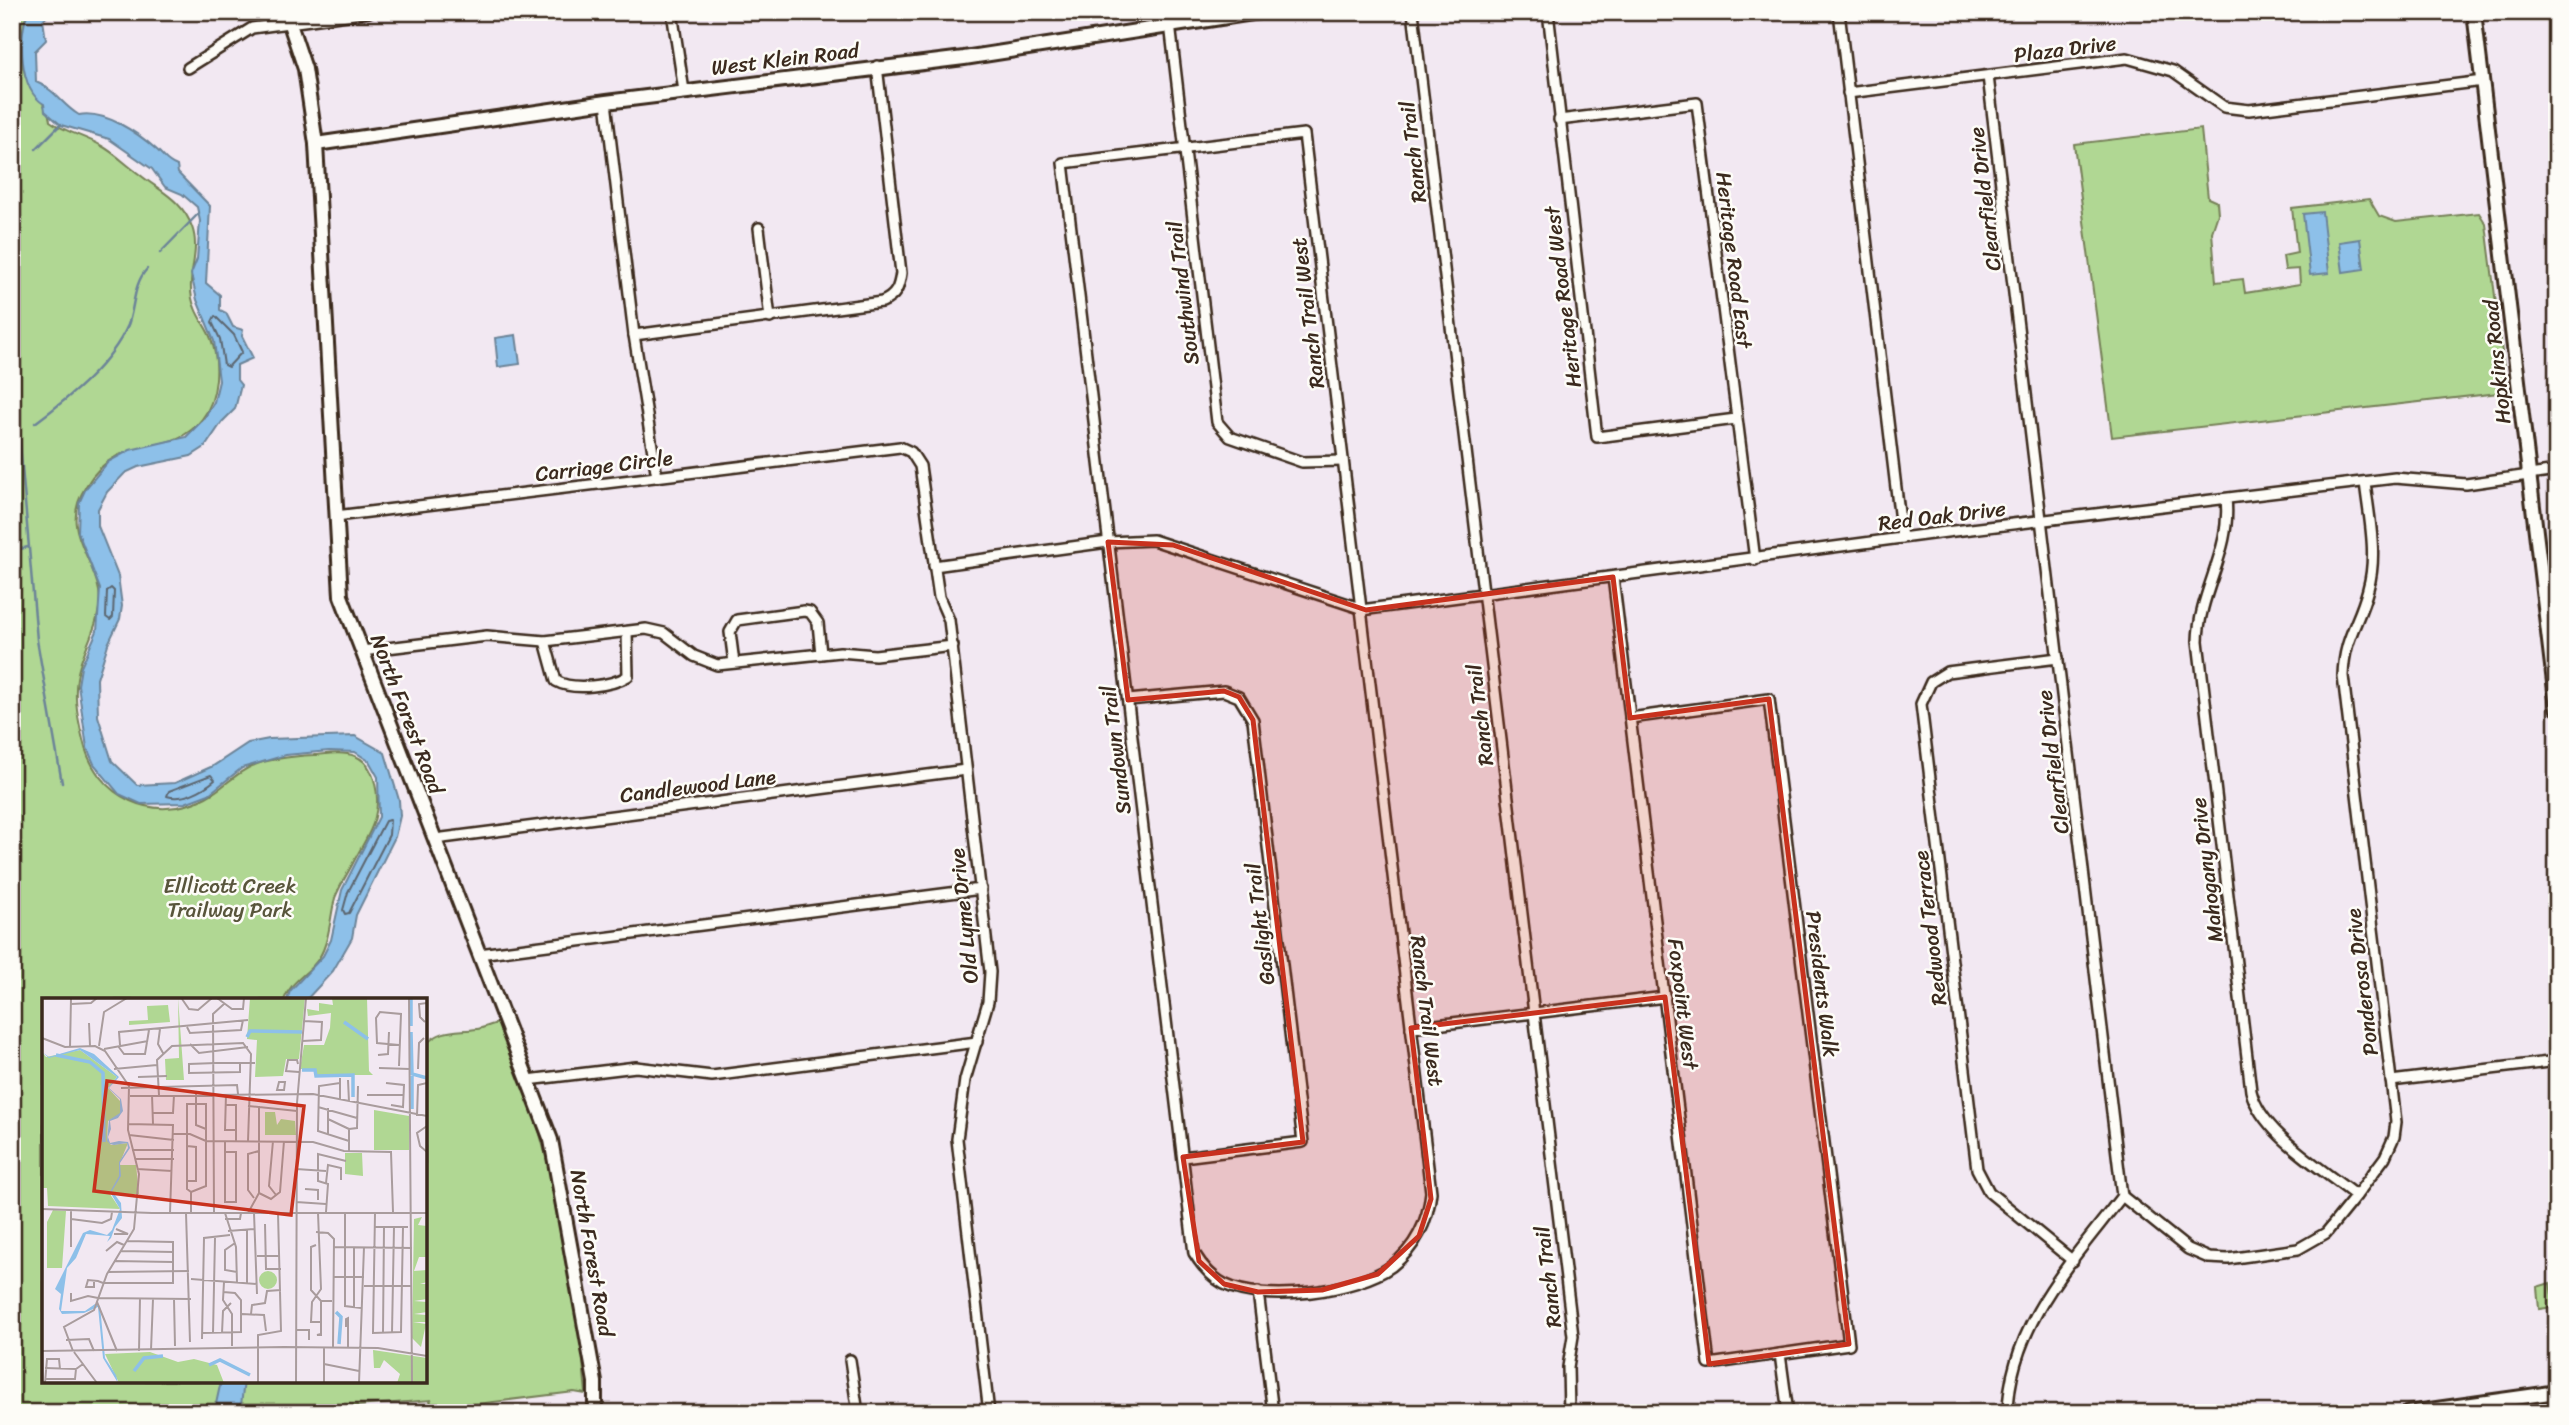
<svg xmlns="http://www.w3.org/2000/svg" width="2569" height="1425" font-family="Sriracha,sans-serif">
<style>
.green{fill:#b0d793;stroke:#768058;stroke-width:2}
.water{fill:#8dc0e9;stroke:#6c8498;stroke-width:2}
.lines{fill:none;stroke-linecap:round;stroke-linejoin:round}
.shore{stroke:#5c666f;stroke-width:2}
.stream{stroke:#6c8498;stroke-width:2.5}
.street-casing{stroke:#3b2a1e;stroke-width:14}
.secondary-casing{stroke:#3b2a1e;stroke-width:18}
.street{stroke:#fdfcf7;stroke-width:9}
.secondary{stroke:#fdfcf7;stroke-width:12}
.marked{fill:#c8321e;fill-opacity:0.2;stroke:#c8321e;stroke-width:5;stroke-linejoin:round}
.labels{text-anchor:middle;stroke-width:5;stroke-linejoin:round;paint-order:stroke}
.street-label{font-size:21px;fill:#3b2a1e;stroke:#fdfcf7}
.park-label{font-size:21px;fill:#58553b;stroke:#fdfcf7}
.inset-river{fill:none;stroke:#8dc0e9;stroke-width:3.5}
.inset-road{fill:none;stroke:#a99c9d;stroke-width:2}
.view{fill:#c8321e;fill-opacity:0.15;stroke:#c8321e;stroke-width:3.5}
.inset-edge{fill:none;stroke:#3b2a1e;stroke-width:3.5}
</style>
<rect width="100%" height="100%" fill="#f2e8f2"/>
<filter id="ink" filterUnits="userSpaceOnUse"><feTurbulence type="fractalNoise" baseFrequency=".0143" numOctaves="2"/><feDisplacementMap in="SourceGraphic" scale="14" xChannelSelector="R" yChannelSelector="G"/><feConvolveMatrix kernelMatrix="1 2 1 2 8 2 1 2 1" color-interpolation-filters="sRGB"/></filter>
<g filter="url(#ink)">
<g class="green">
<path d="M12,12H28C20,32 18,64 29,83C36,96 49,107 50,121C65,132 84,136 100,145C115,153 125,164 139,174C158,190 183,200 192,227C202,254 183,280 195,308C199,319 207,328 211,339C220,363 218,399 202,419C171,460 120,430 86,486C59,529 92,552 99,591C103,618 87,641 80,665C72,690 77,715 83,740C96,798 154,825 206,797C223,789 235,773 252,766C271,758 293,756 314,755C326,754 343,751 355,756C376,764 380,798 375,817C372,832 361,847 354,861C348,873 340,885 335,898C330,917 330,940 319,958C309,974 291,980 284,1000H44V1381H425V1045C442,1028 455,1032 477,1029C484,1028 491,1024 499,1023C513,1059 529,1096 540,1134C563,1216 579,1309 586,1394L574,1392L428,1410L431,1400L269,1413H12Z"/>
<path d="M2201,129L2208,198L2217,202L2218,214L2212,232L2216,282L2243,279L2245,293L2300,284L2299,269L2285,270L2283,256L2297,253L2292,208L2369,199L2379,216L2396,222L2479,213L2486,224L2507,392L2112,437L2074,144Z"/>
<path d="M2550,1283L2554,1307L2539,1309L2537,1287Z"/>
</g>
<g class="water">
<path d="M28,12H52L43,20L46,40L35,51L36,82C56,90 62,105 79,115C105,110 138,133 157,150C165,157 166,162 177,166L178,173L210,206L206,283L220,295V310L226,313L233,327L243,330L242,336L253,358L237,365V380L241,385L235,409L222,422L205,447L191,456L138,467L125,473L107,492L98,509V526L118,576L122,606L120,619L108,644L97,679L98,716L112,761L137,785L175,783L213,766L248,743L269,739L355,736L385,753L399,800L400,816L395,837L356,915L352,938L333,971L306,1000H287L290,991L323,956L331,940L342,890L379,817L378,777L369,761L355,752L329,751L286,755L242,768L209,794L185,803L141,804L119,794L94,764L87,748L78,685L81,667L97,631L100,589L78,532L79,503L86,488L108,462L130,450L186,437L204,419L214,402L219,381L214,341L197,300L191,274L197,259L200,221L197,207L182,194L165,187L152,169L109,139L61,125L45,111L44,104C19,90 18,36 28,12Z"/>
<path d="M2322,212L2329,273L2310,275L2303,214Z"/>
<path d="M2360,239L2364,269L2343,272L2339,242Z"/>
<path d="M516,335L520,364L498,367L495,338Z"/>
<path d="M221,1381H244L240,1413H214Z"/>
</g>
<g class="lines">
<g class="shore">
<path d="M215,316L234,335L242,352L228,367L224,365L220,339L212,322Z"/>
<path d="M111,588L114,591L113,617L110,620L106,617L107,591Z"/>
<path d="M211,775L215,780C203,790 183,801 167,796L169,791Z"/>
<path d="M390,820L389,835L349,913L345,914L343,910L348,892L385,821Z"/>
</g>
<g class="stream">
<path d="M36,149L61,124"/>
<path d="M160,253L199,213"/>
<path d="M12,352L37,640L62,783"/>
<path d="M35,423C69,398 110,365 128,325C135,306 133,284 147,269"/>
<path d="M12,551L28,547"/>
</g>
<g class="street-casing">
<g id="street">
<path d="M672,12L684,91"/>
<path d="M1413,12L1573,1336L1568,1367L1569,1413"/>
<path d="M1548,12L1597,437L1736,419"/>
<path d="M1839,12L1902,538"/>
<path d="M1170,24L1217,422L1230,437L1302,462L1343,461"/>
<path d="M188,68L252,28L369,12"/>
<path d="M1988,76L2122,1196C2073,1260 2009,1326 2008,1413"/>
<path d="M1848,93L2127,58L2173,71L2224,107L2249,110L2483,81"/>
<path d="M606,102L634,335L657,477"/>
<path d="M1559,120L1697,103L1755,560"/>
<path d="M1304,134L1431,1192C1428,1222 1416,1247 1392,1266C1356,1292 1264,1304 1224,1284C1211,1277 1202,1266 1194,1253L1063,163Z"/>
<path d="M759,228L770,318"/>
<path d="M634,335L882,302C896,296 899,288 901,273L877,66"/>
<path d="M2226,499C2232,551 2199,591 2198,641L2251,1091C2261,1133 2323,1169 2356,1196"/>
<path d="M336,516L900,447L911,452L920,466L939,597L949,620L990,972L988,1002L965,1080L957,1139L989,1413"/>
<path d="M934,566L1108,542L1153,540L1360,608"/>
<path d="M1613,577L1709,1364L1849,1344L1769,699L1630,718"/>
<path d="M1361,610L1954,531L2395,478L2466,484L2557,471"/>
<path d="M545,641L556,681C573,691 612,686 628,676L627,632"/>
<path d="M362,651L487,636L545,641L646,629L664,633L694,656L717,665L840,652L875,655L953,646"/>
<path d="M2058,658L1947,672L1931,682L1921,704L1977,1169L1989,1192L2073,1261"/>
<path d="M734,663L730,632L737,620L804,611L810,612L818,623L821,654"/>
<path d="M1128,700L1224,691L1239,697L1253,720L1303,1142L1183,1157"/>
<path d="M435,839L966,770"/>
<path d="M479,954L981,889"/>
<path d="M1411,1028L1665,997"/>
<path d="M528,1080L636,1067L712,1076L977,1042"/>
<path d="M2391,1081L2557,1061"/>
<path d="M2122,1196L2188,1249L2209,1258L2228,1259L2298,1249L2326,1233L2356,1196L2385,1157L2394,1137L2396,1122L2343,676C2344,637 2359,624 2368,589C2378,554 2369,518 2365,482"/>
<path d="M1258,1292L1273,1413"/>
<path d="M1780,1354L1788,1413"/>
<path d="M850,1360L858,1413"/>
</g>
</g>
<g class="secondary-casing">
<g id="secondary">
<path d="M280,12L290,24L305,69L316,144L341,596L551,1140L595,1382V1413"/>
<path d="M2474,12L2557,708"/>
<path d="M316,144L606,102L964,58L1259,12"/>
<path d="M2408,1413L2557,1392"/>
</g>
</g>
<use href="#street" class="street"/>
<use href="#secondary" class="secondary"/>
</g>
</g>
<path class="marked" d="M1108,542L1173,545L1366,610L1613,577L1630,718L1769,699L1849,1344L1709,1364L1665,997L1411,1028L1431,1199L1419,1236L1378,1274L1322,1290L1258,1292L1224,1284L1199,1261L1183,1157L1303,1142L1253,720L1239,697L1224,691L1128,700Z"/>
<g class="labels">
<g class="street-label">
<text transform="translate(2065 49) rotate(-7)" y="7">Plaza Drive</text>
<text transform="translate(785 59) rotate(-7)" y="7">West Klein Road</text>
<text transform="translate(1413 152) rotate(-97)" y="7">Ranch Trail</text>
<text transform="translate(1985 199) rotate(-97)" y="7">Clearfield Drive</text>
<text transform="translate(1734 260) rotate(83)" y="7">Heritage Road East</text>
<text transform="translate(1183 293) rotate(-97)" y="7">Southwind Trail</text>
<text transform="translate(1563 297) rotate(-97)" y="7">Heritage Road West</text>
<text transform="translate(1308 313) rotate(-97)" y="7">Ranch Trail West</text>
<text transform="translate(2497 362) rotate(-96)" y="7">Hopkins Road</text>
<text transform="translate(604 466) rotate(-7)" y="7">Carriage Circle</text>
<text transform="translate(1942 516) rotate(-7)" y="7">Red Oak Drive</text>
<text transform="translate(407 714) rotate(69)" y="7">North Forest Road</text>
<text transform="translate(1480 715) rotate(-97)" y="7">Ranch Trail</text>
<text transform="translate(1116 750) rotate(-97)" y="7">Sundown Trail</text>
<text transform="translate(2053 762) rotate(-97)" y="7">Clearfield Drive</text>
<text transform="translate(698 786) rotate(-7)" y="7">Candlewood Lane</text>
<text transform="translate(2207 870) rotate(-97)" y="7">Mahogany Drive</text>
<text transform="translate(964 916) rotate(-96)" y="7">Old Lyme Drive</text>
<text transform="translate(1260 924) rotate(-97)" y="7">Gaslight Trail</text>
<text transform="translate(1930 928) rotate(-97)" y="7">Redwood Terrace</text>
<text transform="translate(2362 982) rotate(-97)" y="7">Ponderosa Drive</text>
<text transform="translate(1822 984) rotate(83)" y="7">Presidents Walk</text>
<text transform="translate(1683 1004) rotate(83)" y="7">Foxpoint West</text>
<text transform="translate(1427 1011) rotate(83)" y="7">Ranch Trail West</text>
<text transform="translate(592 1253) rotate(80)" y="7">North Forest Road</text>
<text transform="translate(1548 1277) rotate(-97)" y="7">Ranch Trail</text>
</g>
<g class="park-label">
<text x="230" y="893">Elllicott Creek<tspan x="230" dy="24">Trailway Park</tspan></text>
</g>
</g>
<g transform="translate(42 998)">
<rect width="385" height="385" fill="#f2e8f2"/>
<path d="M136,0L142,82H124L123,61L137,60ZM208,0H263L257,61H244L241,78L213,79L215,42L205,41ZM276,0H325L327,73L331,77H274V71H258L262,47H282L288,30L289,15L266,18L265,11L277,13V5L291,7L290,0ZM105,8L126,7L128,24L87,27V23L106,22ZM38,52L75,79L66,90L78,103V116L66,123L65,142L69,147L86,145L77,167H94L97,196H68L78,211L6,208L5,190H0V54L4,59ZM332,112L367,118V152H332ZM223,114H233L235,127L239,121L253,123L254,137H223ZM303,155H320L321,178L303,176ZM11,212L24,213L20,270H5V224ZM380,219L376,227L385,228V259H377L372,273L385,272V284L378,286H385V301L372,303L385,304V314L372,316L384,317L385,324H371L384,326L379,349L370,340L372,221ZM217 282a9 9 0 1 1 18 0a9 9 0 1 1-18 0ZM331,352L385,360V385H355L358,376L342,362L338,370H332ZM108,354L136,364L152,361L175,367L182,385H77L63,356Z" fill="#b0d793"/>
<path d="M38,50L52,56L77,79L67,90L79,101L81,113L76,120L68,123L69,131L66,139L68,145L77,143L86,144L88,150L78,165L79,178L70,193L79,205L80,220L73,229L69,240L65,244L68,238L44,236L34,260L25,270L19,313H43L53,306L58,308L63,360L74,377L76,385L61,360L56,309L42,315L20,316L17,311L19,296L13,291L41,235L48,232L65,237L70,232L78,211L68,194L77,178V164L86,150L85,145L72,147L68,146L65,143L67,122L78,115V101L66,90L75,79L38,52L7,60L0,54L7,59Z" fill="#8dc0e9"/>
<path class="inset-river" d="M302,24L326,41M369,28V0M369,34L370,76L385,80M205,39L208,33L260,34M14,57L48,64L61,75L62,144M260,72H273L274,78L311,77V99M370,111V78M294,314L299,319L297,346M167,367L178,362L208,377M92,373L102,360L121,358"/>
<path class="inset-road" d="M175,0L190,11H201L202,0M367,0L370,385M140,1L147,11L156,12L170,0M29,6L49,5L55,0M383,24L378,19L377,6L385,5M47,25L48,48M145,29L148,35L199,32L201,22M118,31L116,46L121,55M0,40L23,49L53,48L63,53L87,88L86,132L97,176L92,231L65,276L52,312L22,329L31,353M260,43L279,42L280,24L262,23M148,46L157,55L206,49M78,47L77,34L206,22M357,47L335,45L334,20L338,14L359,16L357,68M57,48L62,14L85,0M76,48L82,56H103L107,32M28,50L29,0M62,51L106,43M336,57L346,56L347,34M174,65L147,66V75L198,74V65M174,65H213M256,66L255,62H246L244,73L257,74M337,70L368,71M72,71L115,67M376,71L377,45L382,40M96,79L125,78M306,82L307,104M237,84H243L242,92H235ZM298,85L277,88L276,133L307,143M344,85L362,87L361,109L349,107M79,90L195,87L196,96M154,96V127L164,131M184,96L183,132H194M110,97L111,126M117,97L115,62L130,48L201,45L209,56L206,143M325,97H362M88,98L271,96L385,118M298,102V80M183,107H194V143M206,108L255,113M276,109L315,120M110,115H131L132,97M375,118L376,87L385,85M286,121L307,131V153M86,126L131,127L128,215M385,128L375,135L378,148L385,154M307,131L315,130L316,88M131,136H148L164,143M87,137L132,142M286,137V110M164,143L271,144L302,153L349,154L351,214M183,143V204H189M231,143L227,188L234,197M90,152H132M183,154H194V204H189M93,161H132M95,171L130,173M254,171L284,173M145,183H154V149L145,148M284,185L286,167L299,170V182M263,191L276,192V202M149,194L164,188V106H145V191L149,194V215M217,195L229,201L238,194L242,143M212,200L206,192V156L217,153M254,204L284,206M0,211L110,215H385M172,214L171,16L182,6M284,214L286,186L276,183V156L304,163M144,215L148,344M183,215L194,249L195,285M206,215L217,195V108M212,215L215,296M276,215L279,291L270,304L269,324H279M303,215V308L319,310M333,215L331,335L359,334L361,229M29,221L60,225L69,221L70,214M183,221H198L199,215M223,226L224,271H239M333,229H366M186,233L212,231M274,234L286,235L292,241L291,349M72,236H86L74,231M193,245L183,252V272L195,274M274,247L269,249V292L279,303H290M29,249V212M292,249L370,250M312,249V309M64,253L75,244L82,247M79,253L131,254M215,258H238M72,263L131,264M66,274L147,273M292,279H322M149,281L215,286M52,283V289H44L46,282L56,283L61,285H131V244L85,243M182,284L181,302L190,316V348M205,286V231M322,288H370M29,295V303L46,298L56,300M56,300L149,301M132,301L133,348M279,303V337H275L279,336M55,304L75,353M200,316L222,317L224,333M209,316L210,307L223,305L225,293L239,292M304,329V321L306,320V349M254,332H267V342M160,335L199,334V302L193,295L181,294M171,335L173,240M180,335L181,313L189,305M341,335L342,229M350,335L352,229M160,341L162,240L188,237M24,342L47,341L52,353M282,349V385M109,352L111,301M0,353L242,349L336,350L385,358M97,353L98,300M32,354L55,385M282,366L317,373M3,370L34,371L41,366M3,381H33L34,371M3,385L5,361H17L18,371M216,385V337L239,333L236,215M254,385L255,105L264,0M317,385L322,249"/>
<path class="view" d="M65,83L262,108L249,217L52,193Z"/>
<rect width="385" height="385" class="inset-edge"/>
</g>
<rect width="2569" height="1425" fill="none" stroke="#fdfcf7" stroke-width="42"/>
<rect x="21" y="21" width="2527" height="1383" fill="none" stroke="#3b2a1e" stroke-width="2.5" filter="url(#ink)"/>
</svg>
